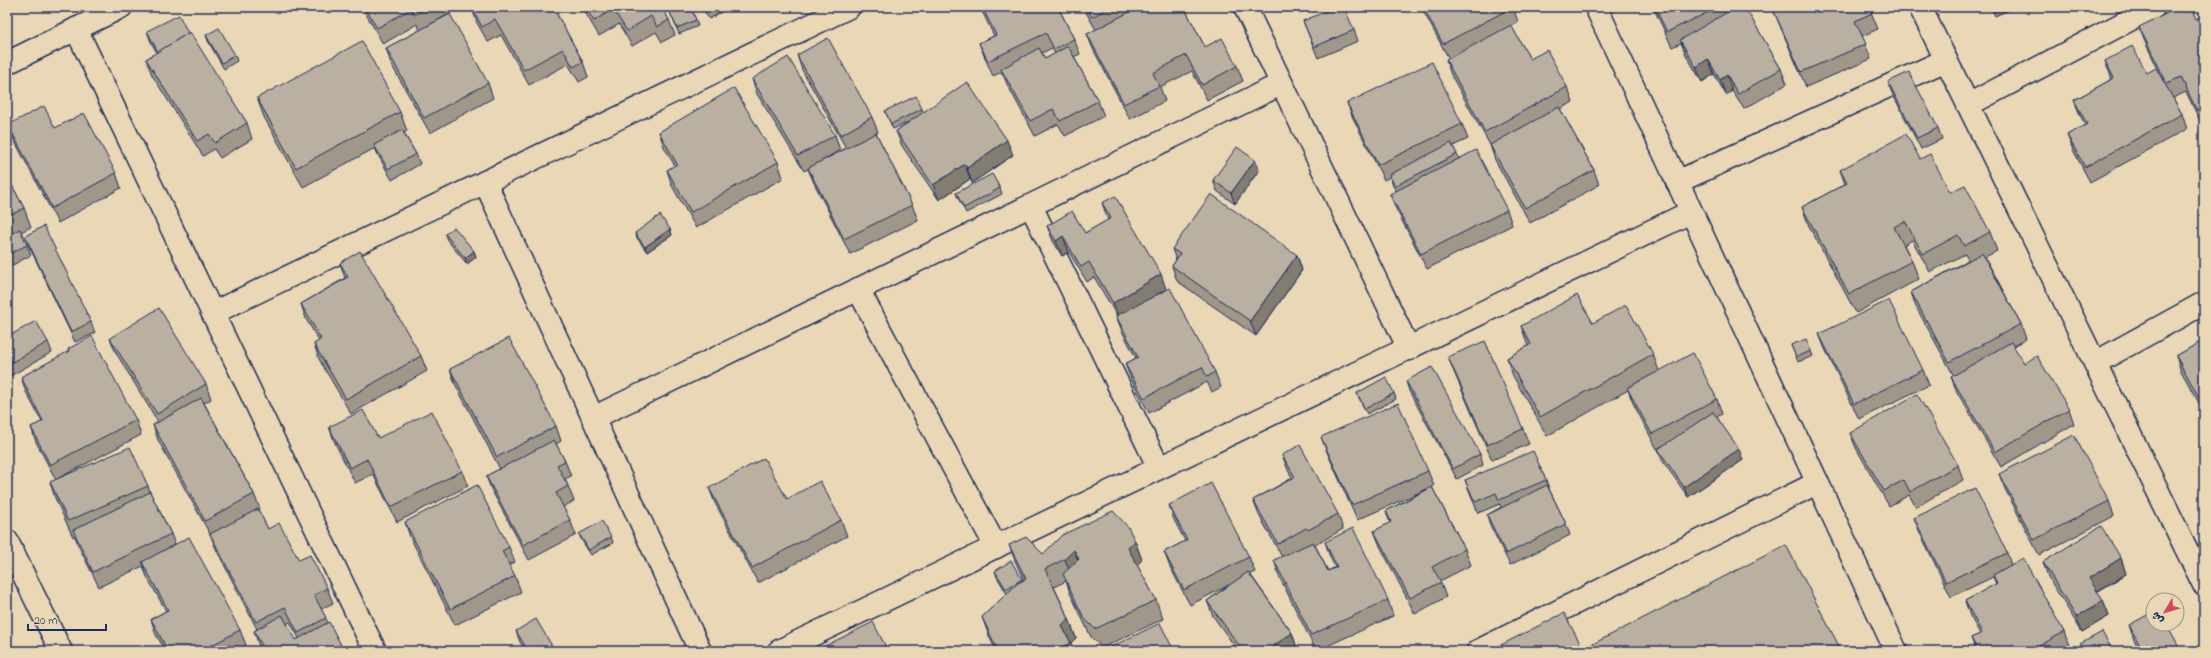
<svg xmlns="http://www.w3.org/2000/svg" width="2211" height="658" font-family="'Indie Flower','Playpen Sans Arabic',sans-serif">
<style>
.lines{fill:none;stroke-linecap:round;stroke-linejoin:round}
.street-casing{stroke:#1b2f5e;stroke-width:25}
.secondary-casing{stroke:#1b2f5e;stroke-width:25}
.street{stroke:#e9d7b5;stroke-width:22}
.secondary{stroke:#e9d7b5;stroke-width:22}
.wall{fill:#9f978a;stroke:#1b2f5e;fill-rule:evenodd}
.shaded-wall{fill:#827b71;stroke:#1b2f5e}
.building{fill:#b9b0a1;stroke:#1b2f5e}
</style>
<rect width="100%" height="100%" fill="#e9d7b5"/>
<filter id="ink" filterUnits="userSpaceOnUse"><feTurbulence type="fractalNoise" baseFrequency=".025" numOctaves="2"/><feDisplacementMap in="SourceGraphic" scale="8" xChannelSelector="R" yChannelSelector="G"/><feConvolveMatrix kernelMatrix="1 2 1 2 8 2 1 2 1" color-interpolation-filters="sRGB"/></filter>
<g filter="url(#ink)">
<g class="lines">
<g class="street-casing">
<g id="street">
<path d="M1245,7L1409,349"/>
<path d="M1596,7L1896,651"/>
<path d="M1920,7L2204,585"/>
<path d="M76,29L375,651"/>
<path d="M7,63L121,7"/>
<path d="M1968,105L2154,7"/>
<path d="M485,182L700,651"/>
<path d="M1677,182L1946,60"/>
<path d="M1031,206L1159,468"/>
<path d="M858,289L996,547"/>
<path d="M213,313L849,7"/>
<path d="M2095,363L2204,303"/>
<path d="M593,418L1281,84"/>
<path d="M779,651L1691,212"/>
<path d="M1478,651L1817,483"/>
</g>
</g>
<g class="secondary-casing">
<path id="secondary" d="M7,541L61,651"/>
</g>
<use href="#street" class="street"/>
<use href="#secondary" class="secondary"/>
</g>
<g class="wall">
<path d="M362,7H461L424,28L488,83L493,98L430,133L391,64L386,48L420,30L417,24L383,44Z"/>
<path d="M553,7L583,62L588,77L579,82L568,64L529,85L501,35L488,42L477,23L472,8Z"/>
<path d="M582,7H662L669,20L675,35L662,42L656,32L632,46L619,24L599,36Z"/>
<path d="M691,7L698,26L679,34L669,10Z"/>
<path d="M702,7H730L709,19Z"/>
<path d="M980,7H1058L1074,39L1080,54L1074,57L1098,101L1104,116L1065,136L1058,124L1035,136L1007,84L1002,72L993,76L985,58L979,43L994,36ZM1052,48L1055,54L1045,59L1042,53Z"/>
<path d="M1083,7H1184L1205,47L1237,66L1243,81L1207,100L1192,71L1160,87L1165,101L1130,119L1093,49L1087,34L1096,30Z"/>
<path d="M1421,7H1513L1518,22L1511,26L1530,59L1567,87L1573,102L1560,109L1594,170L1599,185L1530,223L1495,160L1490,145L1451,75L1446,60L1449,59Z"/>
<path d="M1653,7H1752L1753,9L1747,11L1781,69L1787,84L1744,109L1732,91L1726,95L1714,74L1702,82L1686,55L1681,43L1672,47Z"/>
<path d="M1772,7H1869L1878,29L1862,36L1871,59L1806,87Z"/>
<path d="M1991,7H2016L1995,16Z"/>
<path d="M2204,15V129L2186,92L2173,98L2182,114L2187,129L2090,182L2073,150L2067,135L2085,125L2080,115L2074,100L2112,79L2105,61L2147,73L2168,90L2145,42L2139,27L2196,19Z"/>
<path d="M1303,21L1354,30L1358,41L1318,58Z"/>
<path d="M147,31L188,33L247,123L252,139L220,158L214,149L203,156L152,75L146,59L157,53L151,42Z"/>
<path d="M206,35L235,55L237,61L224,69L208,41Z"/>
<path d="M797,55L872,117L878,132L876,133L912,205L918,220L850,254L814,183L808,169L804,171L757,94L752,79L835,135L840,150L820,162L846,148L802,70Z"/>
<path d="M1888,82L1938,128L1942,139L1921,149L1892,93Z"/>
<path d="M257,98L400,112L407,131L404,133L416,154L420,164L392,180L378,155L375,148L303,187L264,117Z"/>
<path d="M1347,103L1462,124L1468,139L1453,146L1459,159L1507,210L1512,225L1427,269L1396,209L1390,194L1396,191L1393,186L1390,177L1384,180L1353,118Z"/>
<path d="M922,109L924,112L1013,155L972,183L970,179L939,200L902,146L896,131L913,120L893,129L885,111Z"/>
<path d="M8,125L55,128L116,173L121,188L58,223L14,140Z"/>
<path d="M659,132L778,162L783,178L696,228L672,186L667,170L675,166L664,147Z"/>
<path d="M1920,159L1950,192L1990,232L1997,251L1985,257L2021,324L2026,339L2013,346L2024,363L2069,409L2074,424L2001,467L1957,392L1951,377L1954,376L1916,307L1911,292L1968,260L1965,254L1930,272L1912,240L1904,245L1912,261L1919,279L1856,313L1809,226L1802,207L1845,184L1840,170Z"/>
<path d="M1255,160L1259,170L1235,204L1217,191L1213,180Z"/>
<path d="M7,176L24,208L31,227L21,232L27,245L31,255L7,268Z"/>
<path d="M1000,188L1002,194L966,213L958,198L956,193Z"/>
<path d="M1102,203L1166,289L1160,293L1215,372L1221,387L1212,392L1207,382L1149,413L1131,379L1125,364L1136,358L1122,331L1116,316H1117L1094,277L1087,282L1069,252L1062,256L1053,241L1047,226L1085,233L1108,220Z"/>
<path d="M670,229L672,235L647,252L637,238L635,233Z"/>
<path d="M445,234L474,251L476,257L467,264L447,240Z"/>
<path d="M25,236L91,322L95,333L75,342L29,246Z"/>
<path d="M1172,249L1297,255L1302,270L1256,336L1177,281L1172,266L1176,260Z"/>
<path d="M340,263L421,356L427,371L351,414L319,359L314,344L319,341L306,319L301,304L345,278Z"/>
<path d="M1593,323L1653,354L1659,371L1717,399L1722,414L1717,417L1743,460L1688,497L1662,460L1658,449L1662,446L1657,449L1633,403L1628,390L1547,436L1513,376L1507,358L1528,346L1521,326Z"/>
<path d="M1819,334L1923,370L1929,385L1859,419L1825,349Z"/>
<path d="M7,337L48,342L52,352L7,378Z"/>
<path d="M110,338L206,384L211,399L204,403L254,494L260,509L258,510L268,529L327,588L333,603L321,609L328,623L344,651H262L259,646L254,631L257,629L216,549L211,536L158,440L153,425L158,422L116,353ZM290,622L299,638L296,640L287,624Z"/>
<path d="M2204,340V412L2181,371L2176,356Z"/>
<path d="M1791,345L1811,351L1813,356L1798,362Z"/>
<path d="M68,349L136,420L141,435L57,479L148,486L150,492L171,534L175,544L240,630L246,645L235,651H166L156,635L151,619L166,611L147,577L143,566L99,587L78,545L75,536L73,537L55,498L50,482L56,480L36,442L31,427L42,422L26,392L21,377L69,352Z"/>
<path d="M1448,357L1523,429L1529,444L1492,460L1454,372Z"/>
<path d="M450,369L556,426L561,441L556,444L565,461L571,476L565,479L568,486L574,501L563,507L570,520L576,535L529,560L492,491L486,476L500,469L455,384Z"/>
<path d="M1406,381L1480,454L1483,465L1457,479L1409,391Z"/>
<path d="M1357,393H1394L1396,399L1367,414L1359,398Z"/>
<path d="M329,427L378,438L462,471L468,486L397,522L373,474L355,483L335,443Z"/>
<path d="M1850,433L1958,465L1963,480L1916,507L1909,495L1889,506L1856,448Z"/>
<path d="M1321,437L1428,471L1434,486L1432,487L1465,549L1471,565L1440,581L1446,597L1415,614L1380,546L1374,531L1390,523L1386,511L1427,489L1357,520L1327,452Z"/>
<path d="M1282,455L1338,514L1343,529L1315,545L1328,571L1335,567L1330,557L1325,542L1388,600L1393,616L1316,651L1279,576L1274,560L1282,557L1259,515L1253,500L1292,478L1288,470Z"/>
<path d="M1999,474L2109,501L2114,516L2039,555L2005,489Z"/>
<path d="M1465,480H1546L1550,491L1566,524L1570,535L1510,565L1490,525L1487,515L1501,507L1500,504L1478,513Z"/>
<path d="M709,488L787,499L841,520L847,536L758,583L715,503Z"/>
<path d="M1169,505L1249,557L1255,572L1250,574L1292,633L1297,648L1293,651H1238L1213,616L1207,601L1229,585L1190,605L1170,567L1164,552L1185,541L1174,520Z"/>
<path d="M1914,518L2007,553L2011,565L2064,632L2070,648L2063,651H1976L1971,638L1980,634L1970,616L1965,601L1996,584L1993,577L1951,597L1920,533Z"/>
<path d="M405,522L509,547L515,562L509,565L515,576L521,592L455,625L410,537Z"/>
<path d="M579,534L611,537L613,543L591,555L581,539Z"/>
<path d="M1135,541L1142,560L1137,565L1156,600L1163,619L1102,648L1091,637L1070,593L1066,581L1054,587L1069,619L1076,638L1071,643L1074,651H996L989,636L982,617L1007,594L997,577L995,571L1022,579L1023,581L1024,580L1016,563L1009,545L1043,554Z"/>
<path d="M2121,558L2126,574L2097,592L2103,601L2109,616L2082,632L2048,577L2043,562Z"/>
<path d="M2129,625L2181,651H2140L2134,640Z"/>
<path d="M516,631L555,651H526L520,642Z"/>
<path d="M1839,646L1841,651H1489L1583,649Z"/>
</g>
<g class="shaded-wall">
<path d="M1708,59L1714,74L1702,82L1696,67Z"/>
<path d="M1727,75L1732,91L1726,95L1720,80Z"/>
<path d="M1007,140L1013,155L972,183L967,168Z"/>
<path d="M1255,160L1259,170L1235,204L1231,193Z"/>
<path d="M965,164L970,179L939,200L933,185Z"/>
<path d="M670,229L672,235L647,252L645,247Z"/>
<path d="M1063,236L1069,252L1062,256L1056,241Z"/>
<path d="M474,251L476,257L467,264L465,258Z"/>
<path d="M1297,255L1302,270L1256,336L1250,321Z"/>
<path d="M1161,274L1166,289L1119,318L1113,303Z"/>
<path d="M1739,449L1743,460L1688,497L1684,487Z"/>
<path d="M1135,541L1142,560L1135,567L1128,548Z"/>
<path d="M1074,550L1081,569L1072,578L1065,559Z"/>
<path d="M2121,558L2126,574L2094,593L2089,578Z"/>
<path d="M2103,601L2109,616L2082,632L2076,617Z"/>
<path d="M1069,619L1076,638L1071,643L1062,626Z"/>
<path d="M1292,633L1297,648L1293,651H1266Z"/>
</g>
<g class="building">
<path d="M365,7H428L415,15L411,9L377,28Z"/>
<path d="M473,7H553L583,62L573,67L563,49L524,70L495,19L482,27L472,8Z"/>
<path d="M585,7H662L669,20L657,27L651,16L627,31L613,9L594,21Z"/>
<path d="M677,7H691L696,20L677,28L669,10Z"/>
<path d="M982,7H1058L1074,39L1054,49L1046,33L988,61L979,43L996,35Z"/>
<path d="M1086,7H1110L1092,17Z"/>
<path d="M1139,7H1184L1205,47L1222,38L1237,66L1202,85L1186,55L1153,73L1159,86L1124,104L1087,34Z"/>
<path d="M1336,7H1344L1354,30L1314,47L1303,21Z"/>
<path d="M1423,7H1513L1443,44Z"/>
<path d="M1655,7H1719L1667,32Z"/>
<path d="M1736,7H1745L1781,69L1738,94L1727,75L1720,80L1708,59L1696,67L1680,40Z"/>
<path d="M1772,7H1869L1872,13L1855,21L1866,44L1801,72Z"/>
<path d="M2180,7H2191L2196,19L2204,15V107L2197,111L2181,77L2167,83L2139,27Z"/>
<path d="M450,14L488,83L424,118L386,48Z"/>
<path d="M179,15L188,33L158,52L147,31Z"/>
<path d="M1511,25L1530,59L1547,50L1567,87L1485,132L1446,60Z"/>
<path d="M219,28L235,55L222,63L206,35Z"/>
<path d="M190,32L247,123L215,143L209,134L197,141L146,59Z"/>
<path d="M828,38L872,117L841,135L797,55Z"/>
<path d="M362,41L400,112L296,168L257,98Z"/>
<path d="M1068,46L1098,101L1060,121L1053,109L1030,121L1001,69L1039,48L1045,59Z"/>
<path d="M2132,46L2147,73L2156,68L2182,114L2085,167L2067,135L2087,124L2074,100L2114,78L2105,61Z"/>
<path d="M788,57L835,135L798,156L752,79Z"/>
<path d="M1432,62L1462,124L1378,165L1347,103Z"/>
<path d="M1909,72L1938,128L1917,138L1888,82Z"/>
<path d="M967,82L1007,140L967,168L965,164L933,185L896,131Z"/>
<path d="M734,88L778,162L691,212L667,170L677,164L659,132Z"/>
<path d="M916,96L922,109L891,124L885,111Z"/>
<path d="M44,106L55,128L84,113L116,173L52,208L8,125Z"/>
<path d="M1559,107L1594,170L1525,208L1490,145Z"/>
<path d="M2204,120V127L2201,122Z"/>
<path d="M402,130L416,154L388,169L374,145Z"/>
<path d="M876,133L912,205L844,239L808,168Z"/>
<path d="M1906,134L1920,159L1930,154L1950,192L1965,185L1990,232L1964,246L1958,235L1923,254L1905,221L1894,227L1912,261L1849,294L1802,207L1847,183L1840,170Z"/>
<path d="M1451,143L1457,154L1395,186L1389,175Z"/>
<path d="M1237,147L1255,160L1231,193L1213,180Z"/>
<path d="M1476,150L1507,210L1421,254L1390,194Z"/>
<path d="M992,174L1000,188L964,208L956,193Z"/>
<path d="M7,176L24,208L7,217Z"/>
<path d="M1211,194L1297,255L1250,321L1172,266L1180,254L1172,249Z"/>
<path d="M1115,196L1161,274L1113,303L1089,262L1081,267L1063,236L1056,241L1047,226L1072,211L1085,233L1111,218L1102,203Z"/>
<path d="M660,215L670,229L645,247L635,233Z"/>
<path d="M44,226L91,322L71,332L25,236Z"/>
<path d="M454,227L474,251L465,258L445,234Z"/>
<path d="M20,229L27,245L7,255V236Z"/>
<path d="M360,251L421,356L346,399L314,344L321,339L301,304L348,277L340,263Z"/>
<path d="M1982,253L2021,324L1949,362L1911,292Z"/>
<path d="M1170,288L1215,372L1207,377L1202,367L1144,398L1125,364L1138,357L1116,316Z"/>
<path d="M1577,295L1593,323L1626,305L1653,354L1540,417L1507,358L1531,344L1521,326Z"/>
<path d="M1889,300L1923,370L1854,404L1819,334Z"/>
<path d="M159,308L206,384L157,414L110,338Z"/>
<path d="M36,321L48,342L7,365V337Z"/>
<path d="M92,336L136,420L50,465L31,427L43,421L21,377L69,351L68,349Z"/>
<path d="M509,338L556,426L497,457L450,369Z"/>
<path d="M1806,339L1811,351L1796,357L1791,345Z"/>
<path d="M2204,340V406L2176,356Z"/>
<path d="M1485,341L1523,429L1487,445L1448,357Z"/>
<path d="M2011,342L2024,363L2037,356L2069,409L1995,452L1951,377Z"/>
<path d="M1693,353L1717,399L1652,434L1627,388Z"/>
<path d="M1432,367L1480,454L1453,469L1406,381Z"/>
<path d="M1386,377L1394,393L1365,409L1357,393Z"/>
<path d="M1917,394L1958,465L1910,492L1904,480L1884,491L1850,433Z"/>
<path d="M201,398L254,494L205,521L153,425Z"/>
<path d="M1398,403L1428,471L1352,505L1321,437Z"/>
<path d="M363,410L378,438L432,411L462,471L391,507L367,459L350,468L329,427Z"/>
<path d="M1713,412L1739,449L1684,487L1658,449Z"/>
<path d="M2074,435L2109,501L2034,540L1999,474Z"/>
<path d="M554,440L565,461L557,465L568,486L556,493L570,520L523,545L486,476Z"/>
<path d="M1300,445L1338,514L1308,530L1306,528L1278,544L1253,500L1295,477L1282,455Z"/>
<path d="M130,447L148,486L68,521L50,482Z"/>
<path d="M1533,451L1546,480L1499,500L1496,493L1475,502L1465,480Z"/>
<path d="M764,458L787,499L820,481L841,520L752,568L709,488Z"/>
<path d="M1211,483L1249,557L1184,590L1164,552L1187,540L1169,505Z"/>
<path d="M477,485L509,547L502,551L515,576L450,609L405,522Z"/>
<path d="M1547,485L1566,524L1506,554L1487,515Z"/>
<path d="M1432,487L1465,549L1432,567L1441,582L1410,598L1374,531L1391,522L1386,511Z"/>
<path d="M1975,488L2007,553L1946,582L1914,518Z"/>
<path d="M150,492L171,534L93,572L73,530Z"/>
<path d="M258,509L268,529L279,523L299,560L310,555L327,588L314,595L326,618L298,633L285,607L256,622L210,534Z"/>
<path d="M1113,511L1128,527L1135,541L1128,548L1156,600L1095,629L1084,618L1063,574L1079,559L1074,550L1065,559L1045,569L1069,619L1062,626L1071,643L1053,651H998L982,617L1018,583L1026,579L1009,545L1026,537L1043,554L1062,535Z"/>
<path d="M602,521L611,537L589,550L579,534Z"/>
<path d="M2101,526L2121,558L2089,578L2103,601L2076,617L2043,562Z"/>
<path d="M1353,528L1388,600L1311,635L1274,560L1313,542L1328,571L1337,567L1325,542Z"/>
<path d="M189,537L240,630L201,651H168L151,619L168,610L142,562Z"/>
<path d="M1786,545L1839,646L1830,651H1489L1564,613L1583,649Z"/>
<path d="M2023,558L2064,632L2030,651H1978L1971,638L1982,633L1965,601L1997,583L1993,575Z"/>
<path d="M1011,561L1022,579L1006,589L995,571Z"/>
<path d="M1248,572L1292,633L1266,651H1243L1207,601Z"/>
<path d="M2153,612V624H2166L2181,651H2143L2129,625Z"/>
<path d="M282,615L296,640L329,622L344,651H265L254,631Z"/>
<path d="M536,619L555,651H528L516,631Z"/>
<path d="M873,622L888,651H815Z"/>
<path d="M1160,623L1174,651H1103Z"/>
<path d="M2102,632L2113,651H2084L2080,644Z"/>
</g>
</g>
<rect width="2211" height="658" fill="none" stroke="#e9d7b5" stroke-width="24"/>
<rect x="12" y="12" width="2187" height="634" fill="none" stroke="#1b2f5e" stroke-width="1.5" filter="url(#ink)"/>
<g transform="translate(2165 612) rotate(232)"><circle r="19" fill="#e9d7b5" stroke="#979492"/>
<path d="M0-3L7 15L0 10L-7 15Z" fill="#d1495b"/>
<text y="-6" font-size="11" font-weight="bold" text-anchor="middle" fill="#1b2f5e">ش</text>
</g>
<path d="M28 624v6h78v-6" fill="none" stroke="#1b2f5e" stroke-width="2"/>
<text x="34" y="624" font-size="12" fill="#1b2f5e" stroke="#e9d7b5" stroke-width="3" paint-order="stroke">20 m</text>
</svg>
